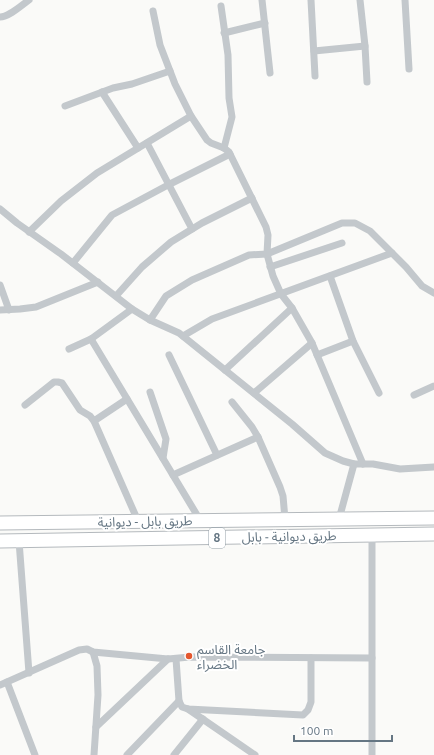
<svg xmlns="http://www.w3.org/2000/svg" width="434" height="755" font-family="Ubuntu,'Noto Sans Arabic',sans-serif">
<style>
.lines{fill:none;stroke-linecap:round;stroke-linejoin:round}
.highway-casing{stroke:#b4b9bd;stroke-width:15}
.street{stroke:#c3c8cc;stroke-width:7}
.highway{stroke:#fff;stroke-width:13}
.poi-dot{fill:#e4572e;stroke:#fff;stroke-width:1.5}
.labels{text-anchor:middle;stroke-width:4;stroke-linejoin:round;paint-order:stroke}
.shield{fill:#fff;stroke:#939fa8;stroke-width:1}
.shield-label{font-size:12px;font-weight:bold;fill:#657683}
.street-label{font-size:13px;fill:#657683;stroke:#fff}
.poi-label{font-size:13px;fill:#657683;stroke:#fff;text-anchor:start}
</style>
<rect width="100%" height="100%" fill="#fafaf8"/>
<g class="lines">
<g class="highway-casing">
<g id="highway">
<path d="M0,523L434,518"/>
<path d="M0,541L434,534"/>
</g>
</g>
<g class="street">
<path d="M262,0L270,73"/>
<path d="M311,0L315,76"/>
<path d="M360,0L365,46L367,82"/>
<path d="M405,0L409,69"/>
<path d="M221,6L228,55L229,98L232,117L224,148"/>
<path d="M153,11L160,45L175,84L191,116L207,140L211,143L224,148L229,152L266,227L268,235L267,254L273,276L281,294L292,308L312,343L363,464"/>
<path d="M0,17C9,17 22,5 29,0"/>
<path d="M224,33L265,23"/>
<path d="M314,51L365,46"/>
<path d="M102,92L138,148"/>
<path d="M65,106L113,88L132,84L170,71"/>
<path d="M147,143L192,229"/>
<path d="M0,209L17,223L61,254L132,309L150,320L179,333L292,424L325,453L343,461L354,464H373L400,469L434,467"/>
<path d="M29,232L61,201L97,173L191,116"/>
<path d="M73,263L112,215L168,185L230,154"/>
<path d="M270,267L342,243"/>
<path d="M330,276L353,341L379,393"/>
<path d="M0,285L9,310"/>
<path d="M116,296L142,267L171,242L202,223L252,198"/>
<path d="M0,310L20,309L36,307L98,282"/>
<path d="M150,320L166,296L192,280L249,255L267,254L342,223H355L370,231L406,267L422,286L434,293"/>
<path d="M183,336L212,319L392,253"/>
<path d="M91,339L200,520"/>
<path d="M69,349L91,339L132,309"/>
<path d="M169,355L217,455"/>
<path d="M317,355L353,341"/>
<path d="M225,370L292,308"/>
<path d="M150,392L166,439L163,458"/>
<path d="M254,393L312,343"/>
<path d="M414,395L434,386"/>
<path d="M232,402L252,427L258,437L280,487L283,496L285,519"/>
<path d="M25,405L54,382H58L62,383L80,410L90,416L94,421L138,521"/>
<path d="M94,421L127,399"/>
<path d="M173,475L258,437"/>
<path d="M339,519L354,464"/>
<path d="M19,541L29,673"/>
<path d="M93,652L97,666L98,695L94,755"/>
<path d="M176,659L179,701L182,707L188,709L303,715L308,710L311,702V658"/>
<path d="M7,682L35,755"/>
<path d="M0,685L79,650L87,649L93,652L168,659L190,657L372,658"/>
<path d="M188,709L255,755"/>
<path d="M96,727L168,659"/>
<path d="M127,755L179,701"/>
<path d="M174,755L203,719"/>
<path d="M372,755V535"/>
</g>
<use href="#highway" class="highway"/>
</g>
<circle class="poi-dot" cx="189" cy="656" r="4"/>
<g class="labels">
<rect class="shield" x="209" y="528" width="16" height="20" rx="3"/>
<g class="shield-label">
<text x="217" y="542">8</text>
</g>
<g class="street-label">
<text transform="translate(145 521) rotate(-1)" y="5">طريق بابل - ديوانية</text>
<text transform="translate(289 536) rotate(-1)" y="5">طريق ديوانية - بابل</text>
</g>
<g class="poi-label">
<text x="197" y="654">جامعة القاسم<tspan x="197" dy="15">الخضراء</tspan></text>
</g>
</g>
<path d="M294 735v6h98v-6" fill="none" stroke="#657683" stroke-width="2"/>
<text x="300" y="735" font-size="12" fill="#657683" stroke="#ffffff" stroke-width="3" paint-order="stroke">100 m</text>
</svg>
